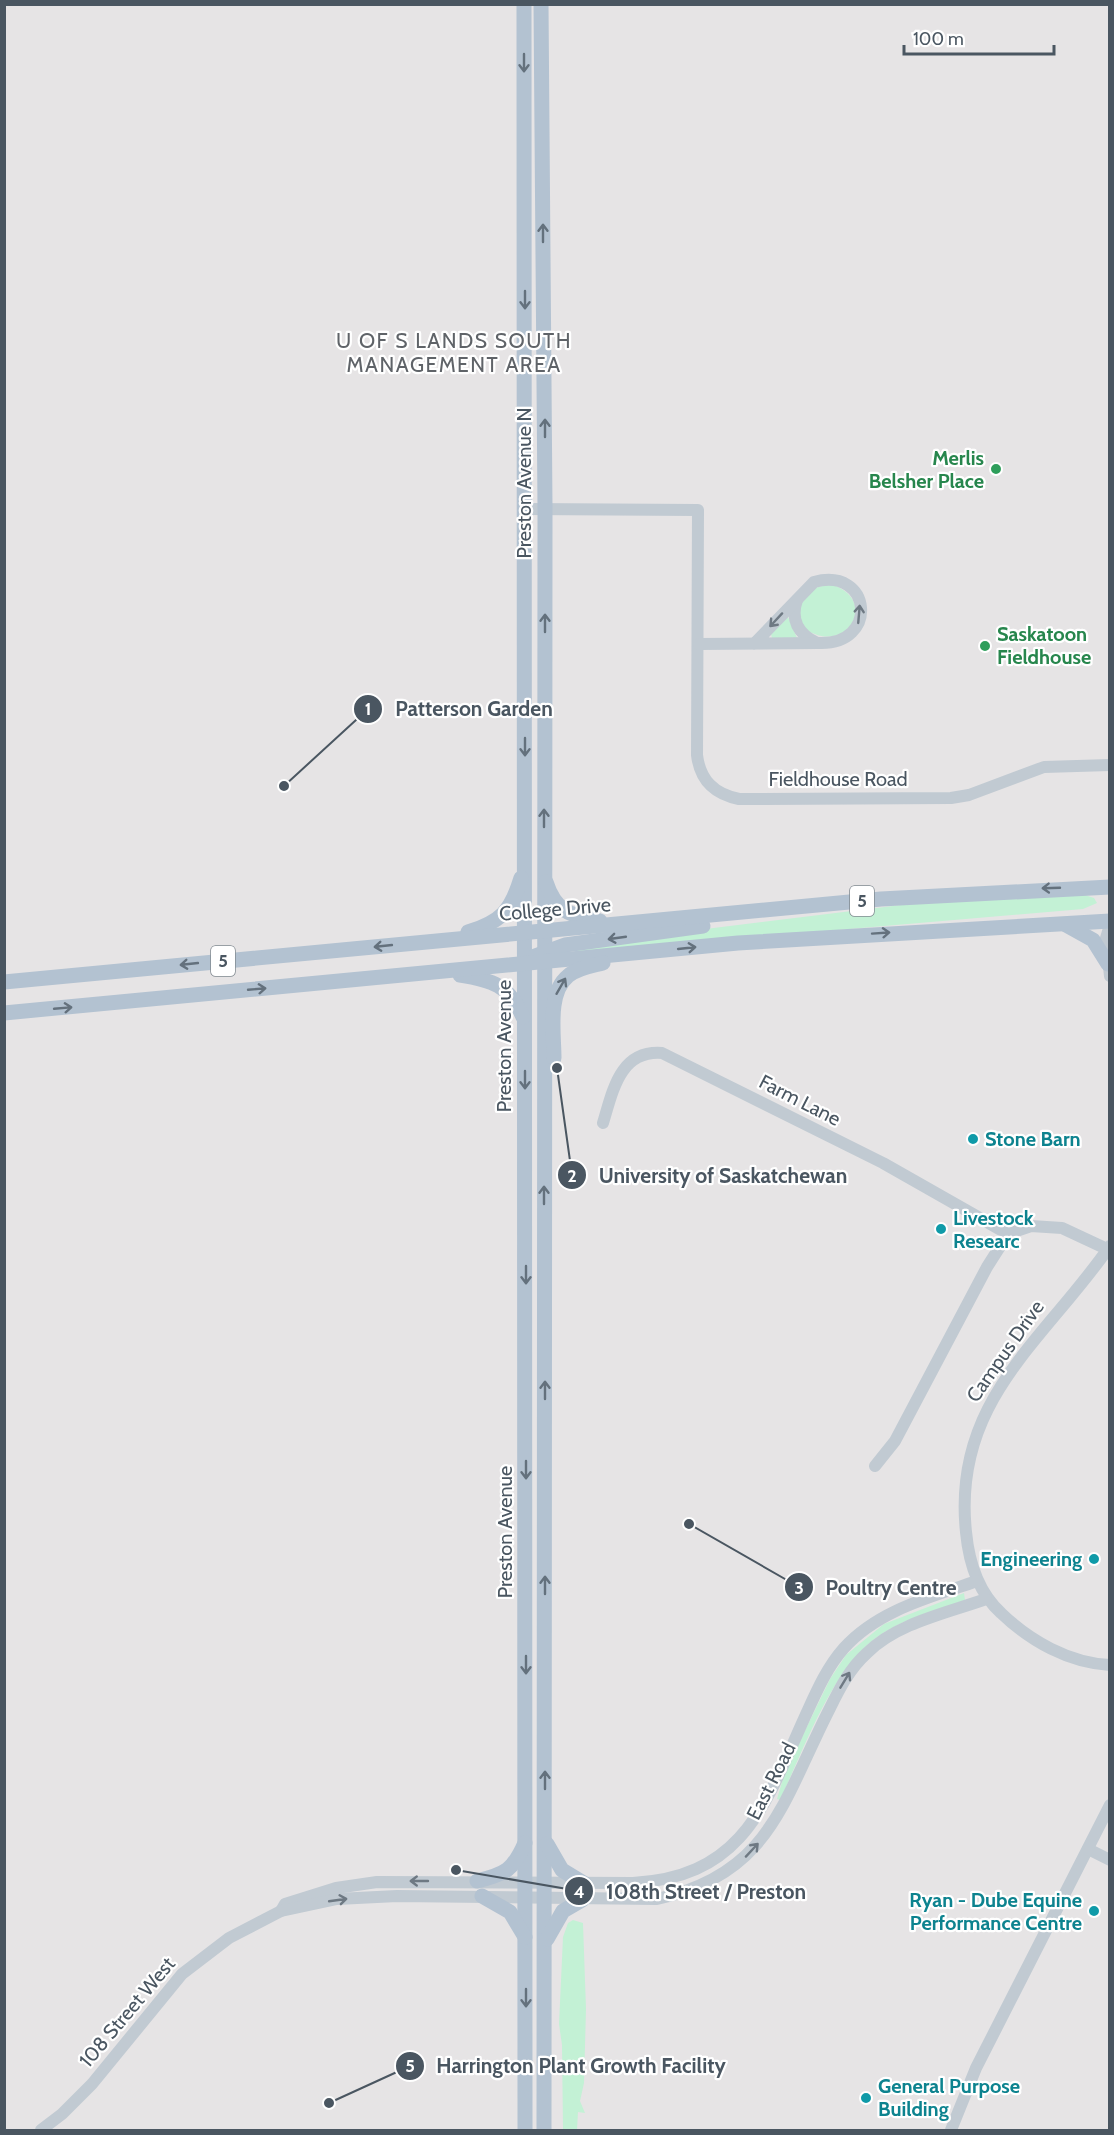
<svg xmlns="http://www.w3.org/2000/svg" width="1114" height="2135" font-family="Cabin,sans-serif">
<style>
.education{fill:#e6e4e5}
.green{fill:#c3f1d5}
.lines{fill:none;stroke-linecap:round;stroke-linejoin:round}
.minor{stroke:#c1cad2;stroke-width:12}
.major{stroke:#b3c2d1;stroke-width:15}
.oneway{stroke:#64717d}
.oneway2{stroke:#6e7983}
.leisure-dot{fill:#2e9e5b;stroke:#fff;stroke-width:2}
.culture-dot{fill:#0f9aa8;stroke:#fff;stroke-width:2}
.labels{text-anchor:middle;stroke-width:4.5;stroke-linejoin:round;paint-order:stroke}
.shield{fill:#fff;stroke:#808990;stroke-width:1.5}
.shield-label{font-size:18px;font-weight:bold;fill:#4a5661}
.leisure-label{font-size:20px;font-weight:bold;fill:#27864d;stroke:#fff;text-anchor:end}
.street-label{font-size:20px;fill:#4a5661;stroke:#fff}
.culture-label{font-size:20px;font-weight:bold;fill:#0d838f;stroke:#fff;text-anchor:start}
.neighbourhood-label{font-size:21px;letter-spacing:1.5px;fill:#5f6368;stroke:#fff}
.leader{fill:none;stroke:#4a5661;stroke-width:2}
.callout-dot{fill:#4a5661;stroke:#fff;stroke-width:2}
.mark-label{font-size:18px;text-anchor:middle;font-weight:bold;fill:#fff}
.callout-label{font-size:21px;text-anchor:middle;font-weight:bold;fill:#4a5661;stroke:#fff;stroke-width:4.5;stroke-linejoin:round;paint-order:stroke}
</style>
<rect width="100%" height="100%" fill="#f5f3f3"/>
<rect class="education" x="5" y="5" width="1104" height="2125"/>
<g class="green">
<path d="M830,584C882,599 845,661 801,626L799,606L815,588Z"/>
<path d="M788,617L797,638H772L771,634Z"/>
<path d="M1082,894L1094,898L1097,903L1083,909L592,951H576L568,946L909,904Z"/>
<path d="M964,1593L965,1600C938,1610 908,1617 883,1633C833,1664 805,1747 780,1800L777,1799L785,1772L830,1679L846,1655L884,1624Z"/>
<path d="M573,1920L583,1923L586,2009L584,2083L580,2101L585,2113L578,2112L577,2130H563L562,2045L559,2024L563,1937L568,1923Z"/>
</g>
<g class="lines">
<g class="minor">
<path d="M525,509L698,510L697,755C700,780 714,794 739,799L951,798L969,795L1044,767L1110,765"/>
<path d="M797,600C790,620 798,634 817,643"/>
<path d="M699,644L818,643C880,646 872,566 814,582L754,644"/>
<path d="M1110,925L1106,938L1110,976"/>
<path d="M603,1123C613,1090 620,1050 662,1053L883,1163L1008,1234"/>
<path d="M1110,1246C1043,1342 952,1401 966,1532C969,1564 978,1592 1001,1613C1030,1641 1069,1663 1110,1665"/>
<path d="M875,1466L895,1441L987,1267L1008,1234L1031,1226L1062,1228L1107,1249"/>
<path d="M1088,1849L1110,1860"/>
<path d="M281,1911L285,1904L336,1888L377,1882L633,1883C747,1877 767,1799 808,1710C818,1688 828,1666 844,1648C878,1610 931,1597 977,1581"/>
<path d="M41,2130L62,2114L92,2084L182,1974L229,1938L281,1911L337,1899L397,1896L657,1899C768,1875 782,1804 827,1714C838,1692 848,1670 867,1653C897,1623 947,1613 986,1599"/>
<path d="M951,2130L976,2068L1110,1805"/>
</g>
<g class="major">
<path d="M524,4L525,2130"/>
<path d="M541,4L545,508L544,2130"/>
<path d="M546,882C556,913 571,915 600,921"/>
<path d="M1066,925L1093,940L1108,964"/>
<path d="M468,932C501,922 511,911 521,878"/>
<path d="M535,956L565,945L703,926"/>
<path d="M460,975C492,980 509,985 523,1017"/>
<path d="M4,982L881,899L1110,887"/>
<path d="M4,1013L738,943L1110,921"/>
<path d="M554,1058C554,1034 547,993 568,976C577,968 591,966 603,963"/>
<path d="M547,1844L562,1870L585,1884"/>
<path d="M477,1881C506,1874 513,1870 525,1843"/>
<path d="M482,1896L510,1912L525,1937"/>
<path d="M547,1939L563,1911L582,1900"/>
</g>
</g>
<defs><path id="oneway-shaft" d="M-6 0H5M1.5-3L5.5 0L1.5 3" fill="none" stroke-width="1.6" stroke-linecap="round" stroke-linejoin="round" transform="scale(1.5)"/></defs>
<g class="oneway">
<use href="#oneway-shaft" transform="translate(524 63) rotate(90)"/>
<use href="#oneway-shaft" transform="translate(543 233) rotate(-90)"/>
<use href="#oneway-shaft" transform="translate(525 300) rotate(90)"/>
<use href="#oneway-shaft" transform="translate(545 428) rotate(-90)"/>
<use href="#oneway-shaft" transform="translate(545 623) rotate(-90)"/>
<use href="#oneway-shaft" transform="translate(525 747) rotate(90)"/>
<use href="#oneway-shaft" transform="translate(544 818) rotate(-90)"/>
<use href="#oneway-shaft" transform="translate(1051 888) rotate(178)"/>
<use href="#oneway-shaft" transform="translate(881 933) rotate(-4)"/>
<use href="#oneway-shaft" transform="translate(617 938) rotate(172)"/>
<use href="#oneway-shaft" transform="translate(383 946) rotate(174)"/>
<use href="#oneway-shaft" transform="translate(687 948) rotate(-6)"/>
<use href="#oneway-shaft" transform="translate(189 964) rotate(174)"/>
<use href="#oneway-shaft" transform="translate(561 986) rotate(-60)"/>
<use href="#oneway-shaft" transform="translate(257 989) rotate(-5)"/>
<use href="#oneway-shaft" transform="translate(63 1008) rotate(-5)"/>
<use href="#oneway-shaft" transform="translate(525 1080) rotate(90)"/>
<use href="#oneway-shaft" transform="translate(544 1195) rotate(-90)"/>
<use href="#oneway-shaft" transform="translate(526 1275) rotate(90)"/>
<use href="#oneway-shaft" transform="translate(545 1390) rotate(-90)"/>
<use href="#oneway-shaft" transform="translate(526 1470) rotate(90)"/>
<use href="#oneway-shaft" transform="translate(545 1585) rotate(-90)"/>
<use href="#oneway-shaft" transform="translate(526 1665) rotate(90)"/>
<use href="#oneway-shaft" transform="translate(545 1780) rotate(-90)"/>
<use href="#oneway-shaft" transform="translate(526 1998) rotate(90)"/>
</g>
<g class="oneway2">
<use href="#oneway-shaft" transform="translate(859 614) rotate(-85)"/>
<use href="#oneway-shaft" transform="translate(776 620) rotate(133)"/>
<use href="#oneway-shaft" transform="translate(845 1680) rotate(-59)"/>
<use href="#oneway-shaft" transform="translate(752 1850) rotate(-47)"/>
<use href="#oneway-shaft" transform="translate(419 1881) rotate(180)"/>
<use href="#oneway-shaft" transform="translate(338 1900) rotate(-8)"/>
</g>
<g class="leisure-dot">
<circle cx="996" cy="469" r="6"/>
<circle cx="985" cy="646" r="6"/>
</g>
<g class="culture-dot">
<circle cx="973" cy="1139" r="6"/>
<circle cx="941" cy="1229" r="6"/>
<circle cx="1094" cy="1559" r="6"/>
<circle cx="1094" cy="1911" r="6"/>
<circle cx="866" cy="2098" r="6"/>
</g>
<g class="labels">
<g class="shield">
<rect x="850" y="886" width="24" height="30" rx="4.5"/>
<rect x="211" y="946" width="24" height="30" rx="4.5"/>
</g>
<g class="shield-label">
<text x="862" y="907">5</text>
<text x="223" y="967">5</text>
</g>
<g class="leisure-label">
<text x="984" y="465">Merlis<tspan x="984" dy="23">Belsher Place</tspan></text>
<text x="997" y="641" text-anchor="start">Saskatoon<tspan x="997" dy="23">Fieldhouse</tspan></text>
</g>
<g class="street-label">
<text transform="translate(524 483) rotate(-90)" y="7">Preston Avenue N</text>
<text x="838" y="786">Fieldhouse Road</text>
<text transform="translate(555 909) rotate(-5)" y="7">College Drive</text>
<text transform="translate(504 1046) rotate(-90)" y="7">Preston Avenue</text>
<text transform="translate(800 1100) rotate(27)" y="7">Farm Lane</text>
<text transform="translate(1005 1351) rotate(-55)" y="7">Campus Drive</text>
<text transform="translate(505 1532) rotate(-90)" y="7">Preston Avenue</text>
<text transform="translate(771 1781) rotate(-63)" y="7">East Road</text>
<text transform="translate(127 2012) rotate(-50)" y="7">108 Street West</text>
</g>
<g class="culture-label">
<text x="985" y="1146">Stone Barn</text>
<text x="953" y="1225">Livestock<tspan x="953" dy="23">Researc</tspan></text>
<text x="1082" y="1566" text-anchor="end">Engineering</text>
<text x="1082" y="1907" text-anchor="end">Ryan - Dube Equine<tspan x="1082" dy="23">Performance Centre</tspan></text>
<text x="878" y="2093">General Purpose<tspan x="878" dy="23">Building</tspan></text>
</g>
<g class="neighbourhood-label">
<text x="454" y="348">U OF S LANDS SOUTH<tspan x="454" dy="24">MANAGEMENT AREA</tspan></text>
</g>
</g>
<path class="leader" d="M284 786L368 709M557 1068L572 1175M689 1524L799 1587M456 1870L579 1891M329 2103L410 2066"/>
<g class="callout-dot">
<circle cx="284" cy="786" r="6"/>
<circle cx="557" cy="1068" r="6"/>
<circle cx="689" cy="1524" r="6"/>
<circle cx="456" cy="1870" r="6"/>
<circle cx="329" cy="2103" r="6"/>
<circle cx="368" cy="709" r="15"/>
<circle cx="572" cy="1175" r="15"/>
<circle cx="799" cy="1587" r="15"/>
<circle cx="579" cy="1891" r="15"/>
<circle cx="410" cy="2066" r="15"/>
</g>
<g class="mark-label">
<text x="368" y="715">1</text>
<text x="572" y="1182">2</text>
<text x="799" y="1594">3</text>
<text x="579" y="1898">4</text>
<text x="410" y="2072">5</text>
</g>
<g class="callout-label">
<text x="474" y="716">Patterson Garden</text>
<text x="723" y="1183">University of Saskatchewan</text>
<text x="891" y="1595">Poultry Centre</text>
<text x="706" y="1899">108th Street / Preston</text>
<text x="581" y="2073">Harrington Plant Growth Facility</text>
</g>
<rect width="1114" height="2135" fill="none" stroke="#4a5661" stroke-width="12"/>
<path d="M904 45v9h150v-9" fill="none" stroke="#4a5661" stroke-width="3"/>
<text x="913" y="45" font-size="18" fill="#4a5661" stroke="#ffffff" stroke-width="4.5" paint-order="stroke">100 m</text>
</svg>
